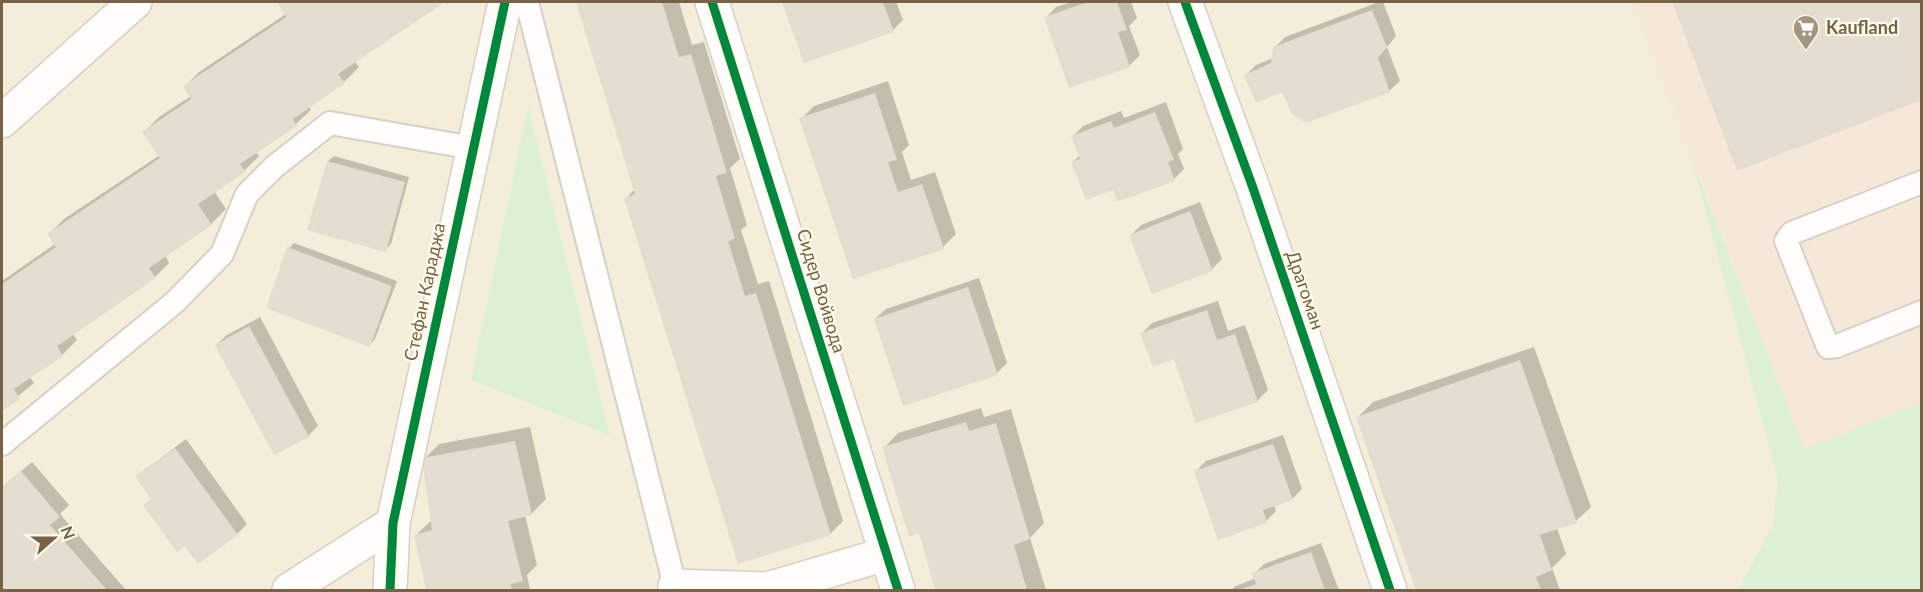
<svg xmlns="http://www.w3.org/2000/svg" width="1923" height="592" font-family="Lato,sans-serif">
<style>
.residential{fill:#f3edd9}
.commercial{fill:#f6e8d9}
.green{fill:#def0d3}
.shadow{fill:#0003}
.building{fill:#e4ddd0}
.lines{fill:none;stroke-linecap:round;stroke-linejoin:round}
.lane-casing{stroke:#d6d1c7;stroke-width:26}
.street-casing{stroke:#d6d1c7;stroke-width:36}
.secondary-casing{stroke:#d5d0c4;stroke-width:36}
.lane{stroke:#fefdfc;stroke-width:22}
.street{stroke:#fefdfc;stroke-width:33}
.secondary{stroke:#fefdfc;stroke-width:33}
.cycleway-casing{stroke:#fffbea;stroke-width:13}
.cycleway{stroke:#00873e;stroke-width:9}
.labels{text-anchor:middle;stroke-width:4.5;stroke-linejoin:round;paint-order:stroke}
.poi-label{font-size:18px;font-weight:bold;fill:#776247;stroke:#fffbea;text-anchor:start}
.street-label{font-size:18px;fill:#776247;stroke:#fffbea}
</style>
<rect width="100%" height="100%" fill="#f7f4e9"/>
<rect class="residential" x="2" y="2" width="1919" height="588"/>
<path class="commercial" d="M1633,2H1921V403L1804,449Z"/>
<g class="green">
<path d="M528,106L610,435L471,380Z"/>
<path d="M1692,160L1804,449L1921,403V590H1738L1773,525L1778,480Z"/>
</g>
<g class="shadow">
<path d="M278,2H443L354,61L359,67L344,82L309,106L311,110L296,124L256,152L259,156L244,171L214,191L226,209L211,224L165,255L169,263L155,277L72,333L77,340L62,355L30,377L34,383L2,409V281L55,244L49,234L64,219L160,155L144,132L159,117L191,96L185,86L199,72L286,14Z"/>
<path d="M577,2H679L692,45L704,42L740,159L730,168L747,225L741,230L758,284L769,281L843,521L830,534L626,198L635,189Z"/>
<path d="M783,2H896L903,20L893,30L805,61Z"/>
<path d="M1072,2H1131L1137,18L1129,26L1140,55L1130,65L1070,87L1046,18L1056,7Z"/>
<path d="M1379,2H1383L1396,36L1387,47L1400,81L1389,91L1283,90L1246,75L1256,65L1273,58L1274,48L1285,37Z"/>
<path d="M1673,2H1922V98L1738,169Z"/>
<path d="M888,81L909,145L902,152L911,180L935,172L956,234L943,247L801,119L814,106Z"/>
<path d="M1166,102L1183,149L1178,154L1184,169L1174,179L1114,188L1073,162L1080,155L1073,136L1083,126L1121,111L1124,118Z"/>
<path d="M334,156L409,177L391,244L385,250L328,161Z"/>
<path d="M1200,202L1222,259L1212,269L1131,235L1141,225Z"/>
<path d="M294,243L397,281L375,339L370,345L289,248Z"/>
<path d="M979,278L1007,363L997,373L875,319L886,309Z"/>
<path d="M1218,301L1228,331L1245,325L1268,390L1257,401L1175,358L1142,333L1152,323Z"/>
<path d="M260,317L318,426L308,436L216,345L227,335Z"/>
<path d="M1534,347L1591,507L1576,521L1557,528L1566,554L1552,568L1560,590H1418L1358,417L1373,402Z"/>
<path d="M981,408L984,417L1011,409L1044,523L1030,538L1046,590H937L920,532L884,448L898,433Z"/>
<path d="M530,427L546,499L531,514L525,515L537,565L527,575L530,590H428L416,535L432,520L424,459L439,444Z"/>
<path d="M1283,435L1302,489L1292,499L1274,505L1276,511L1266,521L1196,471L1206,461Z"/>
<path d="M186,439L247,524L237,534L145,505L152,498L137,476Z"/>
<path d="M32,462L69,505L60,514L125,589L123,590H2V487Z"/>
<path d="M1321,543L1339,590H1231L1236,586L1256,578L1254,574L1264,564Z"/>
</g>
<g class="building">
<path d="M277,2H445L338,74L345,83L293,119L297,126L240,164L245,172L198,204L212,225L149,268L156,278L57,346L63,356L14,389L20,399L2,411V284L56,247L47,234L160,158L142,132L191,99L183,86L286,17Z"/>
<path d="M576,2H662L679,57L691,54L727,173L716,176L735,239L728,241L745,296L756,293L831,535L738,564L624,198L635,194Z"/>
<path d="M782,2H883L894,32L804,63Z"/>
<path d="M1088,2H1117L1127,30L1118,32L1130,67L1069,88L1044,17Z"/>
<path d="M1672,2H1922V100L1737,171Z"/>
<path d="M1372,10L1387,47L1378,58L1390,92L1306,123L1292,114L1282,92L1256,103L1244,75L1271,63L1273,47Z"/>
<path d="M875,93L897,160L888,162L898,192L922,184L944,249L853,279L799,118Z"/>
<path d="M1155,112L1174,160L1168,162L1175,181L1117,202L1113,190L1086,200L1071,162L1080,159L1071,136L1111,121L1114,128Z"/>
<path d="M327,161L405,182L386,252L307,230Z"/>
<path d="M1190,211L1213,271L1152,294L1129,235Z"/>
<path d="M287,247L392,286L370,347L266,308Z"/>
<path d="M968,287L998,375L903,406L874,319Z"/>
<path d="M1207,310L1217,340L1235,334L1258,402L1196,423L1174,359L1153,367L1140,333Z"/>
<path d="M249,326L309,437L274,455L215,345Z"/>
<path d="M1520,360L1577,523L1540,535L1552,570L1536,577L1541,590H1416L1356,417Z"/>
<path d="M966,422L969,431L996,423L1030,539L1014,545L1027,590H935L919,533L909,537L882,447Z"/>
<path d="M515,441L532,515L508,521L523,581L511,584L512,590H426L414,535L432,530L422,458Z"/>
<path d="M1273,444L1293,500L1263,510L1267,523L1218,540L1194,471Z"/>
<path d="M175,448L238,535L198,564L185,546L177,552L143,505L151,499L135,476Z"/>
<path d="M21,471L60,517L50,525L107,590H2V487Z"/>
<path d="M1311,552L1325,590H1239L1256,584L1252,573Z"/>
</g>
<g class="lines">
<g class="lane-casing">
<g id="lane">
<path d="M527,2L675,586"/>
<path d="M1922,182L1792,233L1786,241L1828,347L1837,346L1922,312"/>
<path d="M2,444L175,302L222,254L247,194L274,167L330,123L473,148"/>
</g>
</g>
<g class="street-casing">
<g id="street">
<path d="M712,2L898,590"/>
<path d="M1185,2L1253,188L1390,590"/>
<path d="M675,586L767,589L886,554"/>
<path d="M289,590L393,523"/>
<path d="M390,590L393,523L505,2"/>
</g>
</g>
<g class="secondary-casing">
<path id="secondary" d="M2,121L135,2"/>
</g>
<use href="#lane" class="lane"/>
<use href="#street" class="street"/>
<use href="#secondary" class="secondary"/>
<g class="cycleway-casing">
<g id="cycleway">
<path d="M712,2L898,590"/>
<path d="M1185,2L1253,188L1390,590"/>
<path d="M390,590L393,523L505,2"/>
</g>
</g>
<use href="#cycleway" class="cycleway"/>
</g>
<defs>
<g id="supermarket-pin" transform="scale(1.35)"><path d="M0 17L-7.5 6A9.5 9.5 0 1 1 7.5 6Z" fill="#a49580" stroke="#fffbea"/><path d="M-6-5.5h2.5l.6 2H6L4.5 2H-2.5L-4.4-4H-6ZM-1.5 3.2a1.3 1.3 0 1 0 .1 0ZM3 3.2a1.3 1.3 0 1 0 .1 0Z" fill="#fff"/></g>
</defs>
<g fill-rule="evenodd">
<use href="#supermarket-pin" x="1806" y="28"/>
</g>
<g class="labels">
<g class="poi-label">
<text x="1826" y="34">Kaufland</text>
</g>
<g class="street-label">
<text transform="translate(1305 290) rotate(71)" y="6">Драгоман</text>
<text transform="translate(821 291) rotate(73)" y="6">Сидер Войвода</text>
<text transform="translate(425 292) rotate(-78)" y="6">Стефан Караджа</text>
</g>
</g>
<rect width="1923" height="592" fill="none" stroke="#776247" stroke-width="6"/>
<g transform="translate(54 538) rotate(69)" stroke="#fffbea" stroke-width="4.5" paint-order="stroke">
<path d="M0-4.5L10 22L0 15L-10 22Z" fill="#776247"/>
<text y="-9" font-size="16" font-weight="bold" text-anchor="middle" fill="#776247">N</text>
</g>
</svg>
